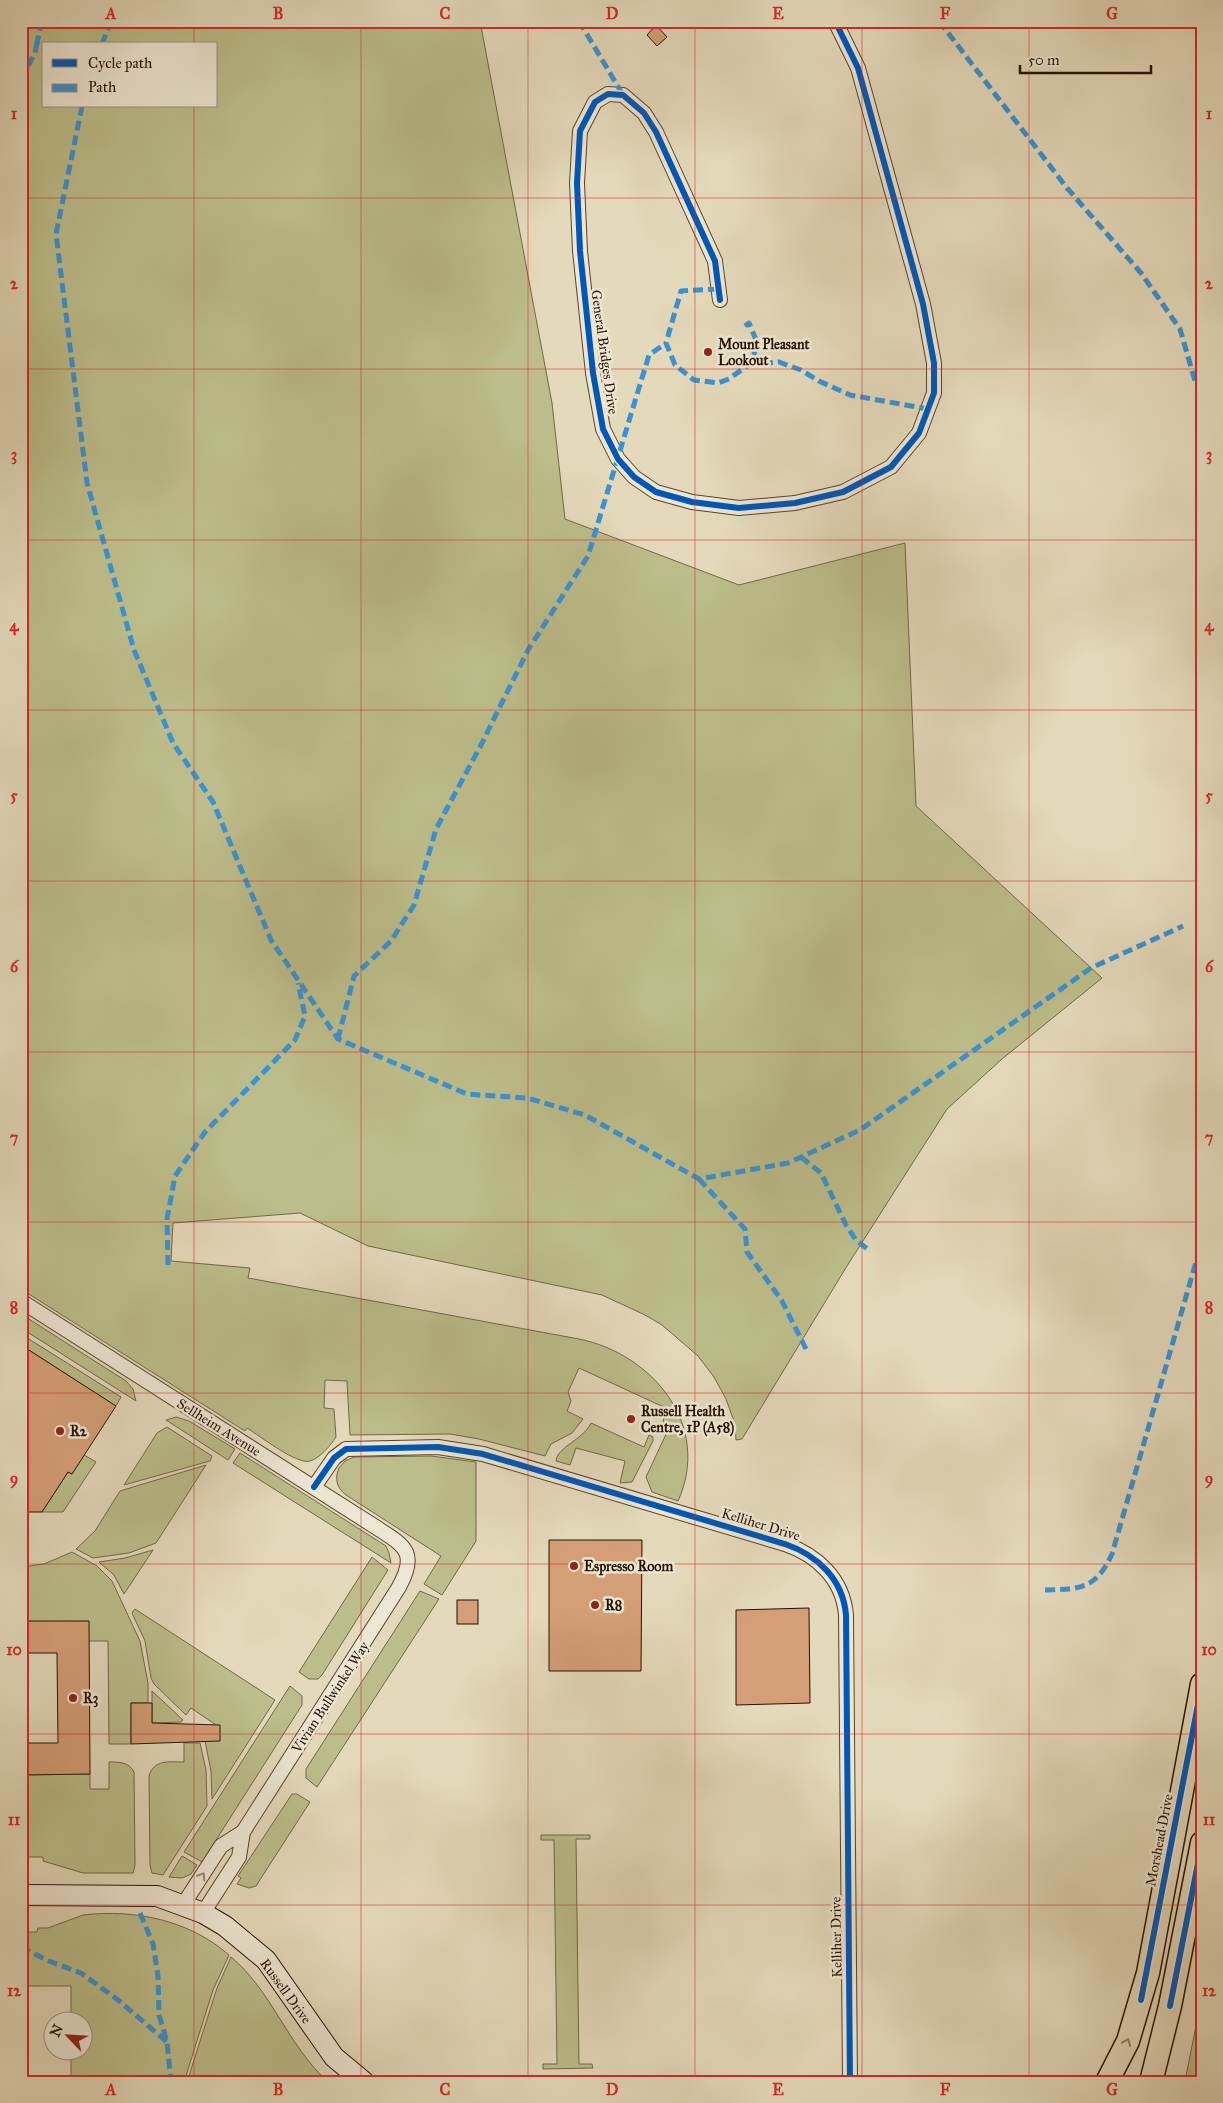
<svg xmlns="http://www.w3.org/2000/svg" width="1223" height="2103" font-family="'IM FELL Great Primer',serif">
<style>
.green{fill:#bcbd8a;stroke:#726745;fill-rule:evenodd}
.building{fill:#d49e76;stroke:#271100}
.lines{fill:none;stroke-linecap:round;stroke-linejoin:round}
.street-casing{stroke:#56432e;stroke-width:16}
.secondary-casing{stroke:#271100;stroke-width:22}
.primary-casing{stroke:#271100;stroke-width:25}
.street{stroke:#ede6d2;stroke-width:14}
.secondary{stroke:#ede6d2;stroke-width:20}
.primary{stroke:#e4d9ba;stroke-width:22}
.quiet{stroke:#3b92d0;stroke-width:5;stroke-dasharray:10 5;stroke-linecap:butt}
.cycleway-casing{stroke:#ede6d2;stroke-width:9}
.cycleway{stroke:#0057b8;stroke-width:6}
.oneway{stroke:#948674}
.oneway2{stroke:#8f7f66}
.grid{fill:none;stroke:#d62828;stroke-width:1;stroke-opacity:0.55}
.poi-dot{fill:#8f2418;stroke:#ede6d2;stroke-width:2}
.labels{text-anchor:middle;stroke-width:5;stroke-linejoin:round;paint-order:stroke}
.poi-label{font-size:14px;font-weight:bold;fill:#271100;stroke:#ede6d2;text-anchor:start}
.street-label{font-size:14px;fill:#271100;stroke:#ede6d2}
.neatline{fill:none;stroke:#d62828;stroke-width:2}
.grid-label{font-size:16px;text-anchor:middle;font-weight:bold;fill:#d62828}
</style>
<rect width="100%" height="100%" fill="#e4d9ba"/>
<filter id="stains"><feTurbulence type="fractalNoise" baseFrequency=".004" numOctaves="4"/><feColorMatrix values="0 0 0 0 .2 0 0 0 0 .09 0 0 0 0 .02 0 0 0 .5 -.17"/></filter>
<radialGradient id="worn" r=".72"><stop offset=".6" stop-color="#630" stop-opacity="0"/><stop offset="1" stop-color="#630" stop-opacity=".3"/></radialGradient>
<g class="green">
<path d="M21,21H480L552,403L565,519L739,585L905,543L916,806L1102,978L1002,1059L947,1109L847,1266L742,1439L736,1440L735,1424L726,1399L714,1377L698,1356L662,1325L645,1315L602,1295L368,1246L300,1213L173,1223L171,1261L250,1268L248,1278L579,1339C653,1354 712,1426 678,1501L652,1492L646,1477L668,1430L663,1421L668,1409L579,1368L568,1392L571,1401L567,1411L583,1419L572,1433L551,1444L545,1456L479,1439L450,1434L350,1435L347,1381L325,1380L324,1408L334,1409L336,1437C331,1445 319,1459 310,1461C297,1465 260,1436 247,1428L245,1431L21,1289ZM44,44H216V106H44Z"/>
<path d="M21,1314L126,1381L133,1389L136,1401L21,1328Z"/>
<path d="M21,1334L121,1397L116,1406L21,1345Z"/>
<path d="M176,1417L189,1421L235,1449L228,1460L166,1420Z"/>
<path d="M591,1423L644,1447L649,1435L653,1437V1441L632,1482L620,1483L625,1461L576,1448L570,1465L556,1461C557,1447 583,1440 591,1423Z"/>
<path d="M167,1427L212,1456L210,1461L124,1485L157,1433Z"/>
<path d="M240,1453L386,1546L389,1553L391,1563L233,1463Z"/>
<path d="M84,1455L96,1462L63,1512H42L68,1472L72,1474Z"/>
<path d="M431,1456L476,1462V1541L442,1595L424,1584L441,1556L346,1495C337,1488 334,1479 339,1468L345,1461L354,1457Z"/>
<path d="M206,1465L156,1543L129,1553L93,1558L76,1549L95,1531L120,1491Z"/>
<path d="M153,1550L124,1594L114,1575L99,1562L125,1558Z"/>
<path d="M72,1552L97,1566L112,1581L140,1641L148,1683V1703H131V1744H109L108,1641H89L21,1621V1567L44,1564Z"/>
<path d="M372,1557L388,1570L322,1675L318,1679H309L299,1672Z"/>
<path d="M420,1591L439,1599L317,1787L306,1778V1769Z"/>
<path d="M135,1609L275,1700L212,1799L211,1771L205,1741L216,1725L191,1708L186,1715L154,1684L151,1678L145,1641L132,1613Z"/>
<path d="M290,1686L302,1696V1705L202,1862L184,1852Z"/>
<path d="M152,1691L183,1720L181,1722L152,1723Z"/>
<path d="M184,1743H200L206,1770L207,1806L163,1875L152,1873L150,1865L149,1776C154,1759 169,1762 184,1762Z"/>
<path d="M109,1762C119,1762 129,1762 134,1772L135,1865L133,1873H83L43,1861V1857H21V1775L90,1774V1789H109Z"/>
<path d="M292,1794H297L310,1802L256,1886L249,1888L237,1884L241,1878L238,1876Z"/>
<path d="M541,1835H590V1839H576L579,2064H592L593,2068L543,2069V2064H557L554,1840H541Z"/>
<path d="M182,1856L197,1865L191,1874L182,1878L169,1877Z"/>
<path d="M83,1915C135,1909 189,1920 229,1955L213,1990L184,2082H71V2051L82,2050V2020H71V1986H21V1932H37L38,1928H48Z"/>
<path d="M231,1957C272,1991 288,2046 328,2082H187L217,1988Z"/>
<path d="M1202,1996V2082H1181L1186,2076Z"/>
</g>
<g class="building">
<path d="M656,25L667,37L657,46L647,35Z"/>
<path d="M21,1345L116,1406L72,1474L68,1472L42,1512H21Z"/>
<path d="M549,1540H642L641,1671H549Z"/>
<rect x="457" y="1600" width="21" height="24"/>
<path d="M809,1608L810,1703L736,1705V1610Z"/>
<path d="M21,1621H89L90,1774L21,1775V1743H58L57,1653H21Z"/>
<path d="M131,1703H152V1723L220,1725V1741L131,1744Z"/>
</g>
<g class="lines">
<g class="street-casing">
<g id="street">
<path d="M720,300L715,261L656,132L644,113L623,95L608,94L595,102L580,131L577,183L580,251L593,373L603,429L618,459L634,477L656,492L692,502L739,508L795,503L843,492L891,467L919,433L934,393V363L923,304L858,68L835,21"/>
<path d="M21,1301L374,1526C403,1545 419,1551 399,1587L243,1832L239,1857L203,1913"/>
<path d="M314,1487L334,1458L346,1449L438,1447L483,1454L785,1544C817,1555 843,1579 846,1615L850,2082"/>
<path d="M183,1905L221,1846L243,1832"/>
</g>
</g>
<g class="secondary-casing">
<path id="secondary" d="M21,1895L157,1896L203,1913L225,1926L266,1960L334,2057L364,2082"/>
</g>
<g class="primary-casing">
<g id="primary">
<path d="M1107,2082L1128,2041L1148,1973L1202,1684"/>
<path d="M1151,2082L1170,2006L1202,1843"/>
</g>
</g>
<use href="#street" class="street"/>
<use href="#secondary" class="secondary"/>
<use href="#primary" class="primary"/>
<g class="quiet">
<path d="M42,21L37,43L44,49"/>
<path d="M579,21L623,95"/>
<path d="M939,21L1067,188L1141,273L1180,329L1195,381L1202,377"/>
<path d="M102,44L111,21"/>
<path d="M21,79L35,53L37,43"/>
<path d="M82,106L56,234L87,483L134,650L173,743L213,802L271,940L338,1039L467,1094L527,1098L585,1115L699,1179L788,1163L860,1130L1091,968L1183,926"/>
<path d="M718,289L681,291L666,343L675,365L694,380L718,383L729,379L748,365L754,354L757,342L749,323L745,326"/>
<path d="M748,365L779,362L801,370L819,381L850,395L928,409"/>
<path d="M338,1039L354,976L391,941L414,905L436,829L481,745L528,650L588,556L649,355L666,343"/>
<path d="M801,1157L821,1173L846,1225L856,1240L870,1251"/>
<path d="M699,1179L745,1229L747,1252L782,1301L806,1349"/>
<path d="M168,1265L167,1219L175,1176L205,1132L295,1040L305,1016L298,983"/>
<path d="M1045,1590C1081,1589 1096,1589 1112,1554L1202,1241"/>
<path d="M140,1913L153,1944L158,1976L159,2015L167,2042L171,2082"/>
<path d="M21,1947L49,1961L81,1973L118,2000L167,2042"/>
</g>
<g class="cycleway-casing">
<g id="cycleway">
<path d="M720,300L715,261L656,132L644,113L623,95L608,94L595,102L580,131L577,183L580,251L593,373L603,429L618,459L634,477L656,492L692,502L739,508L795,503L843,492L891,467L919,433L934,393V363L923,304L858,68L835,21"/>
<path d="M314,1487L334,1458L346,1449L438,1447L483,1454L785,1544C817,1555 843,1579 846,1615L850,2082"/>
<path d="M1141,2000L1202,1684"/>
<path d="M1170,2006L1202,1843"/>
</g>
</g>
<use href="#cycleway" class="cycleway"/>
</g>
<defs><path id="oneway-chevron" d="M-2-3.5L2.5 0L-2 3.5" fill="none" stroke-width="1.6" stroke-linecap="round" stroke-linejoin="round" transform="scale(1.25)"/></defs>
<use class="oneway" href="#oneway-chevron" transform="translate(202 1876) rotate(-57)"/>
<use class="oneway2" href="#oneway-chevron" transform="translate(1127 2042) rotate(-67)"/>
<path class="grid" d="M194,21V44M361,21V2082M528,21V2082M695,21V2082M862,21V2082M1029,21V2082M194,106V2082M21,198H1202M21,369H1202M21,540H1202M21,710H1202M21,881H1202M21,1052H1202M21,1222H1202M21,1393H1202M21,1564H1202M21,1734H1202M21,1905H1202"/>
<g class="poi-dot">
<circle cx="708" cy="352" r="5"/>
<circle cx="631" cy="1419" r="5"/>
<circle cx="60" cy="1431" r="5"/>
<circle cx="574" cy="1566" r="5"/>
<circle cx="595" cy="1605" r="5"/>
<circle cx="73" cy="1698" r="5"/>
</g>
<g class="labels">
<g class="poi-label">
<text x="718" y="349">Mount Pleasant<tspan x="718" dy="16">Lookout</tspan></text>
<text x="641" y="1416">Russell Health<tspan x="641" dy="16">Centre, 1P (A58)</tspan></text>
<text x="70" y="1436">R2</text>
<text x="584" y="1571">Espresso Room</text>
<text x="605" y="1610">R8</text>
<text x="83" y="1703">R3</text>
</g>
<g class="street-label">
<text transform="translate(605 352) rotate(82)" y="5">General Bridges Drive</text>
<text transform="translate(219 1427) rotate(32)" y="5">Sellheim Avenue</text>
<text transform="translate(761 1524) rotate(17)" y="5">Kelliher Drive</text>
<text transform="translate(330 1697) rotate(-57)" y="5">Vivian Bullwinkel Way</text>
<text transform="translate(1159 1840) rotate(-79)" y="5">Morshead Drive</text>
<text transform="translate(836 1937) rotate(-91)" y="5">Kelliher Drive</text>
<text transform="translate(286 1991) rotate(54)" y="5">Russell Drive</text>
</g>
</g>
<rect width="1223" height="2103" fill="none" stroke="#e4d9ba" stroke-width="55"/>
<rect x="42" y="42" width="175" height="65" fill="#ede6d2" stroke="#9e917e"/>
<rect x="52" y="59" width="25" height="8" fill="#0057b8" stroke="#9e917e"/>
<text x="88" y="68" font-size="15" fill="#271100">Cycle path</text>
<rect x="52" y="84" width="25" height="8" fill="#3b92d0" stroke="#9e917e"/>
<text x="88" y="92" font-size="15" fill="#271100">Path</text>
<g transform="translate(68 2036) rotate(295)"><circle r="24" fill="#ede6d2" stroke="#9e917e"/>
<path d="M0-4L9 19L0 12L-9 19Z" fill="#8f2418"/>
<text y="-8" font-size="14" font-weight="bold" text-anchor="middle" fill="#271100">N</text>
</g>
<path d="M1020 65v8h131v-8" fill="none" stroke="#271100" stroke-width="2.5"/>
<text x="1028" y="65" font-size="15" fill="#271100" stroke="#ede6d2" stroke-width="4" paint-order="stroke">50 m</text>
<rect x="28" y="28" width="1168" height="2048" class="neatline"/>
<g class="grid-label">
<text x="111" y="19">A</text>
<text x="278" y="19">B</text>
<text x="445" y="19">C</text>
<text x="612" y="19">D</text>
<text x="778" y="19">E</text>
<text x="945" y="19">F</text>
<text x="1112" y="19">G</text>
<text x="14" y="119">1</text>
<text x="1209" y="119">1</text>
<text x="14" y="289">2</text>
<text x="1209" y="289">2</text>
<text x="14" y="460">3</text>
<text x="1209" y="460">3</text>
<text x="14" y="631">4</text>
<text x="1209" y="631">4</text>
<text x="14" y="801">5</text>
<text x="1209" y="801">5</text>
<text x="14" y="972">6</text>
<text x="1209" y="972">6</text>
<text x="14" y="1143">7</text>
<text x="1209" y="1143">7</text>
<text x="14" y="1313">8</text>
<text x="1209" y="1313">8</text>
<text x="14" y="1484">9</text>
<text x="1209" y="1484">9</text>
<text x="14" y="1655">10</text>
<text x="1209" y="1655">10</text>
<text x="14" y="1825">11</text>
<text x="1209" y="1825">11</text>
<text x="14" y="1996">12</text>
<text x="1209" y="1996">12</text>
<text x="111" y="2095">A</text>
<text x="278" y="2095">B</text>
<text x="445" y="2095">C</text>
<text x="612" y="2095">D</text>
<text x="778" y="2095">E</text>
<text x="945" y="2095">F</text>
<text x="1112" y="2095">G</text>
</g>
<rect width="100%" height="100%" filter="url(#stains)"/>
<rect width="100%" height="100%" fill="url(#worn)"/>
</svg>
